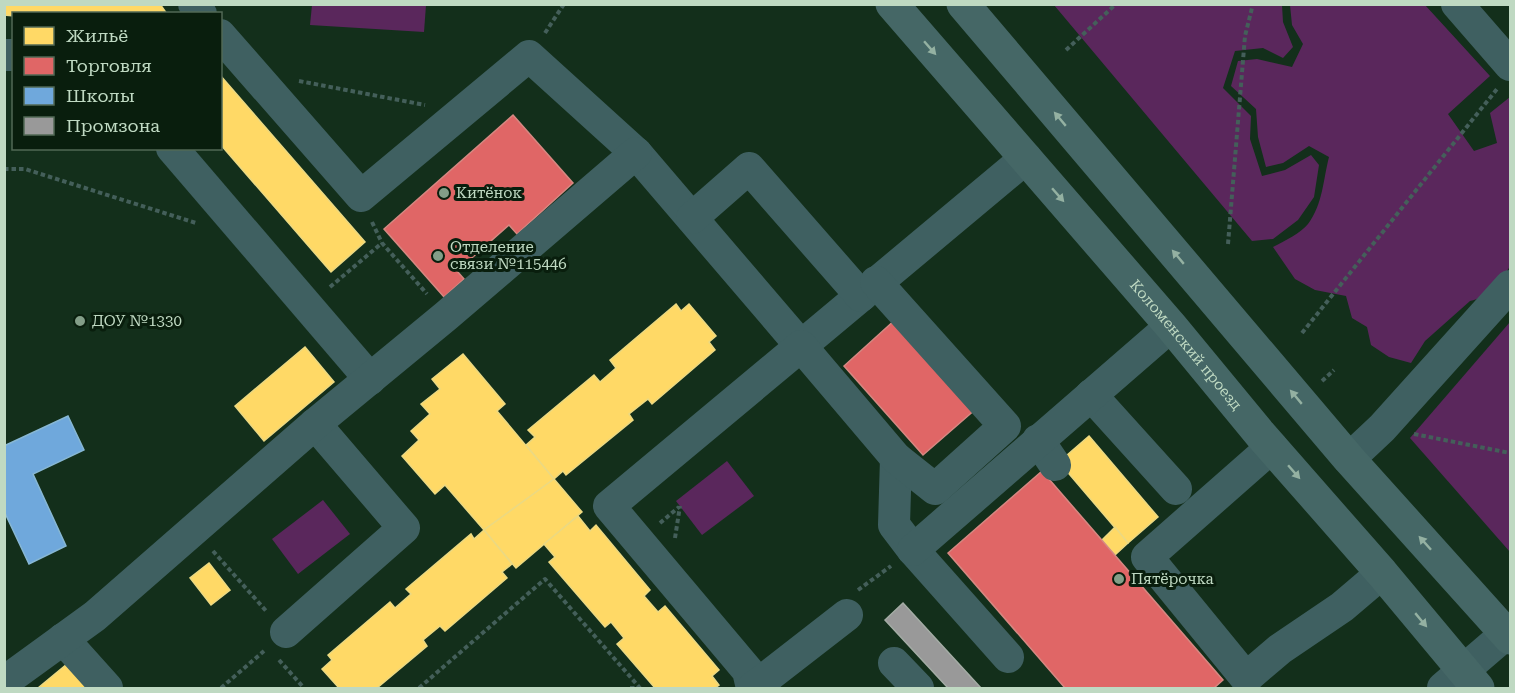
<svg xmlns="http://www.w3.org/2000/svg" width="1515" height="693" font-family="'Roboto Serif',serif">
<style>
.green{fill:#5a275c}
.homes{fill:#ffd966;stroke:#ecd982;stroke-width:1.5}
.shops{fill:#e06666;stroke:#d68882;stroke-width:1.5}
.schools{fill:#6fa8dc;stroke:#87b7d4;stroke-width:1.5}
.industry{fill:#999;stroke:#a4aca5;stroke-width:1.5}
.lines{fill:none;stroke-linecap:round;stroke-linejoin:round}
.path{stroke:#445f5a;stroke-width:4;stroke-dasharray:4.5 3;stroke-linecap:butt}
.minor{stroke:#3f6061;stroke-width:32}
.major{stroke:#456766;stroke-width:33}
.oneway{fill:#94b1a2}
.poi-dot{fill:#839e88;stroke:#091e0d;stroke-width:2}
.labels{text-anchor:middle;stroke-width:6;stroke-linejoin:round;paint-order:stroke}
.poi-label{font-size:15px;fill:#bfd9c2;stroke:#091e0d;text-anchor:start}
.street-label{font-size:15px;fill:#bfd9c2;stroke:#091e0d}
</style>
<rect width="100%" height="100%" fill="#132f1b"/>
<g class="green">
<path d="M312,5H426L424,32L310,25Z"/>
<path d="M1054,5H1282L1283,22L1293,47L1283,58L1263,48L1235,51L1223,88L1251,116L1250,139L1262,176L1285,170L1311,155L1319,165L1314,197L1298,220L1273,239L1252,241Z"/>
<path d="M1290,5H1425L1490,76L1448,114L1474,151L1497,143L1490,113L1510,97V266C1502,280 1487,298 1470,301L1425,341L1411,363L1389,357L1371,345L1367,327L1352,318L1346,296L1315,290L1295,279L1273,247C1284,241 1301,233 1308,224C1323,204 1323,180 1329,157L1309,146L1283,163L1266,167L1258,137L1256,109L1231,86L1238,61L1257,59L1292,67L1303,44L1292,25Z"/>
<path d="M1510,322V552L1410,438Z"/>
<path d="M727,461L754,496L702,535L676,501Z"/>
<path d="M323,500L350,534L298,574L272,539Z"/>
</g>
<g class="homes">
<path d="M4,4H160L167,14H14V16L4,15Z"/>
<path d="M220,75L365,242L331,272L220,144Z"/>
<path d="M676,304L681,311L689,304L716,336L709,342L715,350L652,404L648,399L629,414L633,420L566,475L563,471L554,479L526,445L535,437L528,430L594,375L600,382L616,368L610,360Z"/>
<path d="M305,347L334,382L264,441L235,406Z"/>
<path d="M463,354L505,404L497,411L554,479L484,530L445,485L435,494L402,456L419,440L411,431L430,414L421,404L440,389L432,379Z"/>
<path d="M1089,436L1158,517L1128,543L1059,462Z"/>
<path d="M554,479L582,512L516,568L484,530Z"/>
<path d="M578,516L590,531L596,525L650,590L644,596L658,612L665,606L719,670L712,676L719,685L715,688H655L617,644L624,638L611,622L605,627L549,562L555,557L544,544Z"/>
<path d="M1115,527L1128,543L1115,555L1102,540Z"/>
<path d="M484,530L512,564L502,572L507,578L445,631L440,626L423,640L427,646L377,688H339L322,669L332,660L328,655L390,602L395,608L411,594L406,589L471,534L474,539Z"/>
<path d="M209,563L230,590L211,605L190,578Z"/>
<path d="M67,664L87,688H38Z"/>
</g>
<g class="shops">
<path d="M513,115L573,183L517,234L509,225L457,271L464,279L444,297L384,229Z"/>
<path d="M897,318L977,408L923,455L844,366Z"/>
<path d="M1042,471L1223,680L1214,688H1065L948,553Z"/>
</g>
<path class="schools" d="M68,416L84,450L33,474L66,546L29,564L4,511V443L6,445Z"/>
<path class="industry" d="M903,603L981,688H948L885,620Z"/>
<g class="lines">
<g class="path">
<path d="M545,33L564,4"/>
<path d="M1066,50L1116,4"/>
<path d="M299,81L425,105"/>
<path d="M4,169H25L196,223"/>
<path d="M372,222L382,243L427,294"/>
<path d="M1228,244L1245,36L1253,4"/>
<path d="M330,287L382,243"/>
<path d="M1302,333L1497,89"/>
<path d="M1322,381L1334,370"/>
<path d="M1414,434L1510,453"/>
<path d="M660,523L679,507"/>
<path d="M675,538L680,506"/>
<path d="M213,551L267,612"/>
<path d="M858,590L891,566"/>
<path d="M279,660L304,688"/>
<path d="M221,688L264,651"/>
<path d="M419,688L545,579L640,688"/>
<path d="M630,688H639"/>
</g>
<g class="minor">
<path d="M194,4L201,14"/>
<path d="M1457,4L1510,65"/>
<path d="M220,35L361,196L529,56L636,153L801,346L1026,158"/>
<path d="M4,55H14"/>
<path d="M172,148L370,379"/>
<path d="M692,218L749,168L861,296"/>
<path d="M1091,395L1176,489"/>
<path d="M1038,440L1055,465"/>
<path d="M1272,447L1147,557L1246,678L1280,649L1342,607L1382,573"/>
<path d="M896,458L894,525L913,550L1008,657"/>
<path d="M1349,459L1382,428L1510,286"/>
<path d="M913,550L1171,326"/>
<path d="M286,632L404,528L315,424"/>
<path d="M63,639L107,688"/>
<path d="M894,663L918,688"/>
<path d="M4,682L95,616L315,424L446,316L636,153"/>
<path d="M752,688L748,671L609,506L801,346L896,458L935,489L1005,426L876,282"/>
<path d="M753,688L847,615"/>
<path d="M1443,688L1507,633"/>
</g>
<g class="major">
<path id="s1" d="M892,4L1171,326L1260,434L1382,573L1478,688"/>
<path d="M963,4L1349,459L1510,638"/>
</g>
</g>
<defs><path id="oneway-solid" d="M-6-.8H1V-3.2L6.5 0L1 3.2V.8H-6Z" transform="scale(1.5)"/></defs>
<g class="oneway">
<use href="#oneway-solid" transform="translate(930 48) rotate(49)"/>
<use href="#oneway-solid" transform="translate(1060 119) rotate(-130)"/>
<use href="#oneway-solid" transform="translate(1058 195) rotate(49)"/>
<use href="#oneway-solid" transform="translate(1178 257) rotate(-130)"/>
<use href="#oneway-solid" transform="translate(1296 397) rotate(-130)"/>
<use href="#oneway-solid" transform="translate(1294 472) rotate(49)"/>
<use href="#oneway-solid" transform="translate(1425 543) rotate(-132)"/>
<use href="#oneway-solid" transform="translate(1421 620) rotate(50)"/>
</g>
<g class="poi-dot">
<circle cx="444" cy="193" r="6"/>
<circle cx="438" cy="256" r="6"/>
<circle cx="80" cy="321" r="6"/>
<circle cx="1119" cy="579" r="6"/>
</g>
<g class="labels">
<g class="poi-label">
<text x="456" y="198">Китёнок</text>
<text x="450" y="252">Отделение<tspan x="450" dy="17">связи №115446</tspan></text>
<text x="92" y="326">ДОУ №1330</text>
<text x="1131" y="584">Пятёрочка</text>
</g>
<g class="street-label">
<text dy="5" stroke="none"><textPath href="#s1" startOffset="450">Коломенский проезд</textPath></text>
</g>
</g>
<rect width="1515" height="693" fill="none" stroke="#bfd9c2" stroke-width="12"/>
<rect x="12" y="12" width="210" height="138" fill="#091e0d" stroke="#526955" stroke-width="1.5"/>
<rect x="24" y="27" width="30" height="18" fill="#ffd966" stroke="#526955" stroke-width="1.5"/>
<text x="66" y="42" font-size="18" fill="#bfd9c2">Жильё</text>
<rect x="24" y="57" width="30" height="18" fill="#e06666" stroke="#526955" stroke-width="1.5"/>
<text x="66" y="72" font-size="18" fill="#bfd9c2">Торговля</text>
<rect x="24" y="87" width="30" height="18" fill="#6fa8dc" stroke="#526955" stroke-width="1.5"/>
<text x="66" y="102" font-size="18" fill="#bfd9c2">Школы</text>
<rect x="24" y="117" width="30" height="18" fill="#999999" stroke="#526955" stroke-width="1.5"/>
<text x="66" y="132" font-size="18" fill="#bfd9c2">Промзона</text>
</svg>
